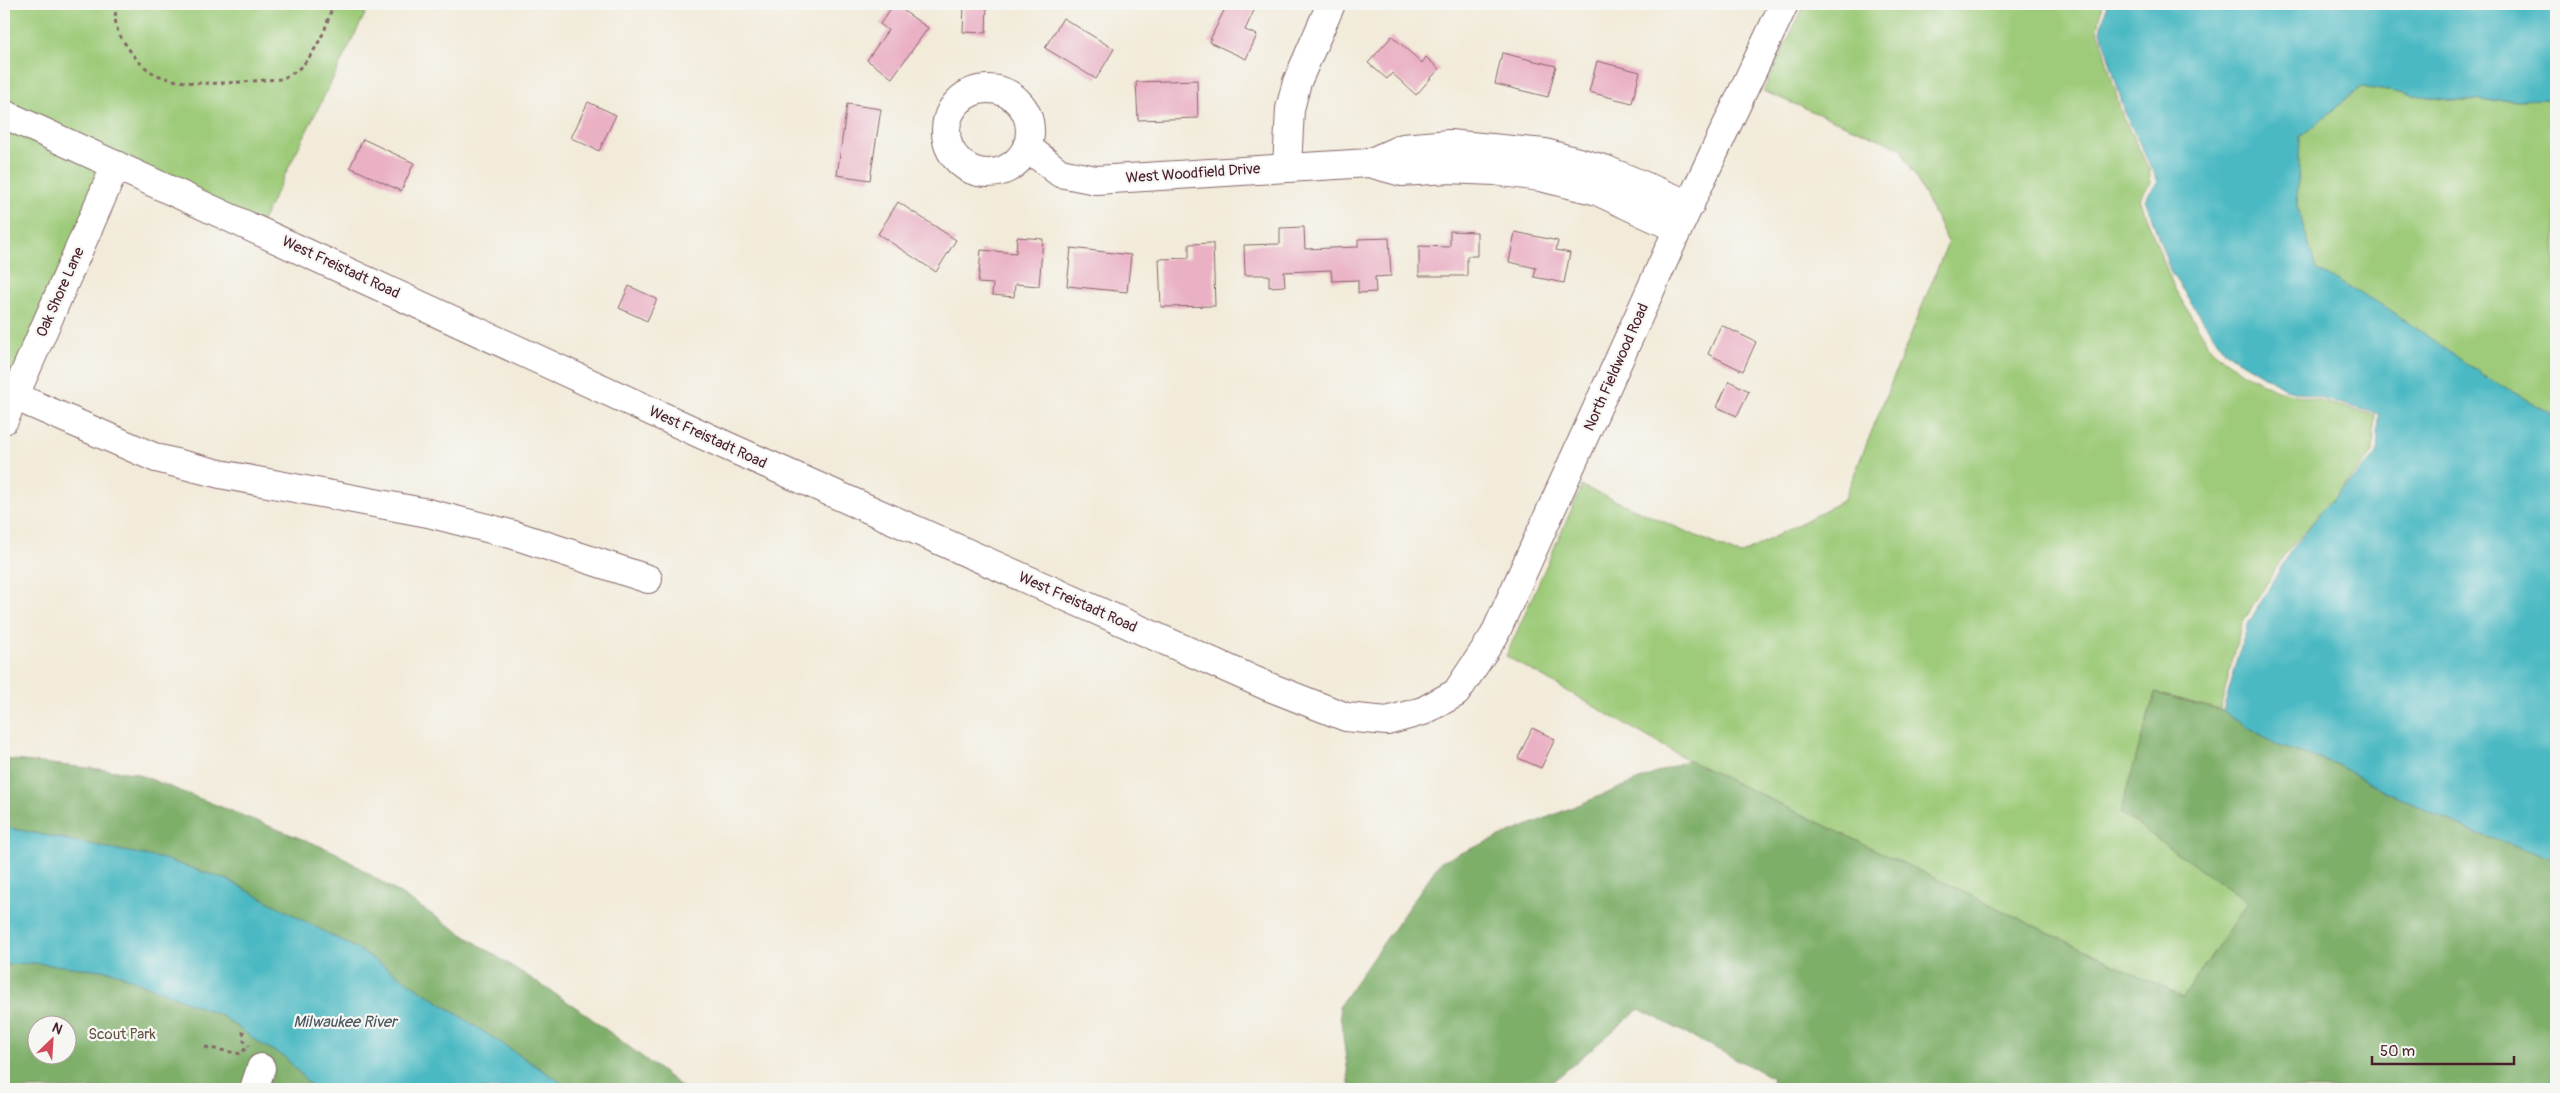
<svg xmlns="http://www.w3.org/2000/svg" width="2560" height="1093" font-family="Pangolin,sans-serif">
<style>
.green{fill:#9ecb79;stroke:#747552}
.forest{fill:#7eaf69;stroke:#64674a;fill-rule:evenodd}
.water{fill:#4bb9c3;stroke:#4a6c77}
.building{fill:#eab1c5}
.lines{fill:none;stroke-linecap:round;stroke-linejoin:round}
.minor-casing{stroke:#856668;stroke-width:30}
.path{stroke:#856668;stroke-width:3;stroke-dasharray:4 4;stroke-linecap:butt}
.minor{stroke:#fff;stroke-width:28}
.labels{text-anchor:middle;stroke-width:4.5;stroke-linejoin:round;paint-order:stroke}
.street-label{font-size:15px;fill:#4a1f2b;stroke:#f6f6f2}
.park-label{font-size:15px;fill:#635342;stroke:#f6f6f2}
.water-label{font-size:16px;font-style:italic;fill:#4a5560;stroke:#f6f6f2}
</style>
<rect width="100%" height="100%" fill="#f6f6f2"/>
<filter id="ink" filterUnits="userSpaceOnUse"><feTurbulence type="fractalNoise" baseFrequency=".02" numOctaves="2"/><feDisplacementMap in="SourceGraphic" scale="10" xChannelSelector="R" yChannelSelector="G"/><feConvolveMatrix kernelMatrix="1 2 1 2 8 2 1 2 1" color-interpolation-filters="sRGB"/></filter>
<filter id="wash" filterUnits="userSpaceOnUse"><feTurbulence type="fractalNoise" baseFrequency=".0096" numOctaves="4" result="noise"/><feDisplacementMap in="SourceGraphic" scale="20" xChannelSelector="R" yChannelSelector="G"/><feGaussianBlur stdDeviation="1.12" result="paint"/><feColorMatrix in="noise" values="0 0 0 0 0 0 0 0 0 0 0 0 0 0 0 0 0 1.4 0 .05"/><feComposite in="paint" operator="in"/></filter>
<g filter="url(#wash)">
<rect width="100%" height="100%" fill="#f2ebda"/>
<g class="green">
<path d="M4,4H370L258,229L116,165L4,420Z"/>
<path d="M1805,4H2102L2098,30L2122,115L2149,169L2151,183L2139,199L2174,288L2212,350L2243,373L2277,390L2375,415L2373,453L2284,555L2241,626L2220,710L2155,693L2120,813L2248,902L2183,997L1688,760L1506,656L1582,486L1740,555L1844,500L1948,242L1901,148L1763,91Z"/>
<path d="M2361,87L2455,101L2556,99V416L2484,376L2388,309L2316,269L2297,205L2300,137Z"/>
</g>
<g class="forest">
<path d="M2155,693L2223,711L2279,746L2336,764L2383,790L2473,832L2554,859L2556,857V1089H1770L1773,1078L1639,1009L1544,1089H1350L1339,1006L1441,861L1688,760L2183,997L2248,902L2120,813Z"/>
<path d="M4,759L135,773L335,852L580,1010L685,1089H571L361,951L228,880L164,859L4,827Z"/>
<path d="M32,963L111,971L222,1016L259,1043L285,1057L314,1089H4V965ZM38,1026H68V1056H38Z"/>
</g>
<g class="water">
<path d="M2107,4H2556V99L2455,101L2361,87L2300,137L2297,205L2316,269L2389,309L2484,376L2556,416V857L2554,859L2473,832L2383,790L2336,764L2279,746L2223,711L2247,626L2290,552L2324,508L2377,454L2379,414L2286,389L2225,352L2171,273L2145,199L2158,182L2125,113L2101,31Z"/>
<path d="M4,827L164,859L228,880L361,951L571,1089H314L285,1057L259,1043L222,1016L111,971L32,963L4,965Z"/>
</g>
<g id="blocks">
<g class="building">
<path d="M894,4L928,28L892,78L867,60L888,30L880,24Z"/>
<path d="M964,4H987L986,33L963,32Z"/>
<path d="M1227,4H1257L1245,30L1257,35L1246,59L1209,42Z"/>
<path d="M1063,18L1114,49L1096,79L1045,48Z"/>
<path d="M1392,36L1422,63L1426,57L1439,69L1416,95L1392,73L1387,79L1368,63Z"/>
<path d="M1502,53L1556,66L1548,97L1495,84Z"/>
<path d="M1597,61L1640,72L1632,103L1589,92Z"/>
<path d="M1197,80L1198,118L1138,120L1136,82Z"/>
<path d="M588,102L616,115L599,151L571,138Z"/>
<path d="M847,104L881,109L870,180L837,175Z"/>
<path d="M363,139L414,163L401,191L350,167Z"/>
<path d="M898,202L956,240L936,272L878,234Z"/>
<path d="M1304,227L1305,249L1358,247V239L1389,238L1391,276L1375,277L1376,292L1358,293V280L1332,281L1331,270L1284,272L1285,286L1269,287V275H1245L1244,245L1280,244V228Z"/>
<path d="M1450,231L1477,232V256H1467V276H1419V246L1450,247Z"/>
<path d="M1515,232L1558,241L1556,250L1570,253L1564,283L1534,277L1536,268L1509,262Z"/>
<path d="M1017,237L1043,239L1039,286L1015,284L1014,297L992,295L993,284L978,283L981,250L1016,253Z"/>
<path d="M1213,243L1215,306L1161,307L1159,259L1189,258V244Z"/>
<path d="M1071,248L1131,255L1127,292L1067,286Z"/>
<path d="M629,286L657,299L647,321L619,308Z"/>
<path d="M1721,325L1756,342L1743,371L1708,354Z"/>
<path d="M1729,381L1749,391L1737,416L1717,407Z"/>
<path d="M1532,728L1555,739L1541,768L1518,758Z"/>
</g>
</g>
</g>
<g filter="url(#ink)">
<use href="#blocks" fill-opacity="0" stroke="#856668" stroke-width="1"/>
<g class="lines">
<g class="minor-casing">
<g id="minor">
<circle cx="988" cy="131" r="42"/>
<path d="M4,114L729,447L1267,686L1346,717L1387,721L1423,711L1456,693L1494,636L1678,229L1784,4"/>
<path d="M1027,147L1060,173L1096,180L1369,163L1402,172L1447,169L1495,171L1540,177L1597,191L1678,229"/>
<path d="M1369,163L1403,148L1449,144L1545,153L1604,169L1690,205"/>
<path d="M1287,167L1290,109L1297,82L1331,4"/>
<path d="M14,396L156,458L220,474L428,513L514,535L648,579"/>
<path d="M4,420L116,165"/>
<path d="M254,1089L261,1068"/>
</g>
</g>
<g class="path">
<path d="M117,4C113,21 116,32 127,46C133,56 141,65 150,71C181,91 245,81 280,79C303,72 315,51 325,29C328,20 330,11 335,4"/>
<path d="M243,1031L244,1041L249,1046"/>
<path d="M205,1047L241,1054L248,1045"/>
</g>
<use href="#minor" class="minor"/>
</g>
</g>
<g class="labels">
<g class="street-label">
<text transform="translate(1193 173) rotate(-4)" y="5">West Woodfield Drive</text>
<text transform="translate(341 267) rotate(25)" y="5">West Freistadt Road</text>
<text transform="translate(60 292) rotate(-66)" y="5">Oak Shore Lane</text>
<text transform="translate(1616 367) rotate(-66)" y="5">North Fieldwood Road</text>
<text transform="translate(708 437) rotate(25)" y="5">West Freistadt Road</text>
<text transform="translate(1078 602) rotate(24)" y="5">West Freistadt Road</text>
</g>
<g class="park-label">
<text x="122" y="1039">Scout Park</text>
</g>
<g class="water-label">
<text x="345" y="1027">Milwaukee River</text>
</g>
</g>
<rect width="2560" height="1093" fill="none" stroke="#f6f6f2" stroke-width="20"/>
<g transform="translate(52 1040) rotate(25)"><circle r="24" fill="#f6f6f2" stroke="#b1a0a2"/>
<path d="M0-4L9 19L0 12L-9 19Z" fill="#d1495b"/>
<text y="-8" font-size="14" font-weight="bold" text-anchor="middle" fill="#4a1f2b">N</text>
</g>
<path d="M2372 1056v8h142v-8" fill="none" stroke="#4a1f2b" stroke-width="2.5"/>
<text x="2380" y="1056" font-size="15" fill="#4a1f2b" stroke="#f6f6f2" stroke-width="4" paint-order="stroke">50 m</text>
</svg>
